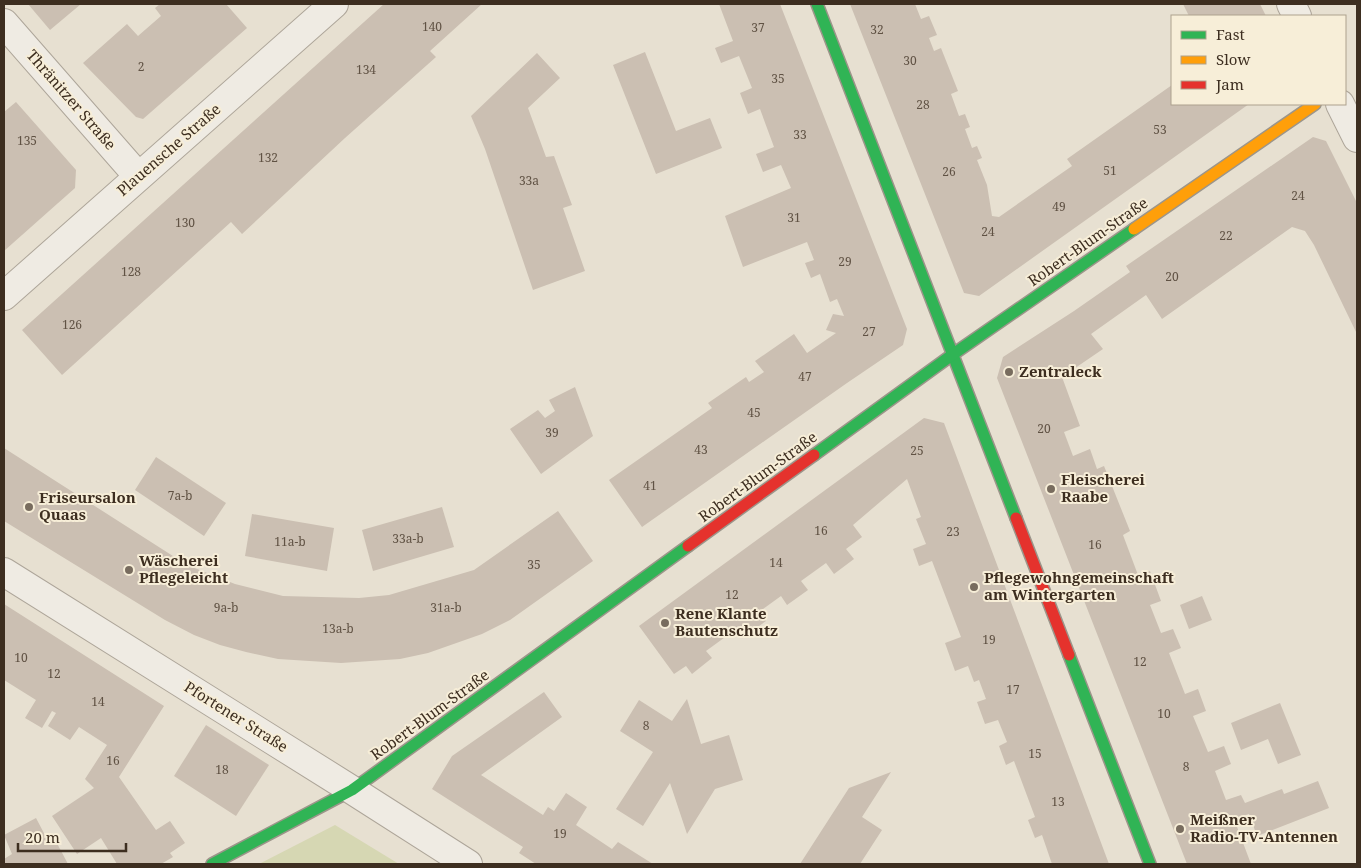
<svg xmlns="http://www.w3.org/2000/svg" width="1361" height="868" font-family="'Noto Serif',serif">
<style>
.green{fill:#d6d7b3}
.building{fill:#cbbfb2}
.lines{fill:none;stroke-linecap:round;stroke-linejoin:round}
.street-casing{stroke:#ada599;stroke-width:30}
.fast-casing{stroke:#9c958a;stroke-width:14}
.slow-casing{stroke:#9c958a;stroke-width:14}
.jam-casing{stroke:#9c958a;stroke-width:14}
.street{stroke:#efebe3;stroke-width:28}
.fast{stroke:#30b455;stroke-width:11}
.slow{stroke:#ff9f0a;stroke-width:11}
.jam{stroke:#e5322d;stroke-width:11}
.poi-dot{fill:#786c5e;stroke:#f7eed8;stroke-width:2}
.labels{text-anchor:middle;stroke-width:4;stroke-linejoin:round;paint-order:stroke}
.number-label{font-size:12px;fill:#605244}
.street-label{font-size:15px;fill:#3d2e20;stroke:#f7eed8}
.poi-label{font-size:15px;font-weight:bold;fill:#3d2e20;stroke:#f7eed8;text-anchor:start}
</style>
<rect width="100%" height="100%" fill="#e7e0d1"/>
<path class="green" d="M335,825L399,864H259Z"/>
<g class="building">
<path d="M28,4H81L50,30Z"/>
<path d="M160,4H226L247,28L143,119L136,117L83,63L127,24L138,36L161,16L155,8Z"/>
<path d="M384,4H482L430,51L436,57L345,138L242,234L231,222L62,375L22,330Z"/>
<path d="M719,4H780L907,329L903,345L847,383L642,527L609,480L712,408L708,403L746,377L749,382L764,372L755,361L794,334L807,353L836,333L826,330L833,314L844,316L837,299L830,302L820,274L811,278L805,263L814,260L807,242L743,267L725,216L791,188L781,165L763,172L756,154L774,147L760,109L748,114L740,93L752,88L739,56L721,63L715,48L733,41Z"/>
<path d="M850,4H915L921,19L929,16L937,35L929,38L934,51L941,48L958,91L951,94L959,116L965,114L970,127L965,129L972,148L977,146L982,158L977,160L987,185L992,216L999,217L1072,166L1067,159L1172,85V104H1249L979,296L964,293Z"/>
<path d="M1183,4H1260L1266,16H1189Z"/>
<path d="M645,52L676,131L710,118L722,148L656,174L613,65Z"/>
<path d="M537,53L560,78L528,108L546,157L554,156L572,205L563,208L585,271L533,290L485,149L471,116Z"/>
<path d="M16,102L76,170L75,188L4,251V112Z"/>
<path d="M1313,137L1326,141L1357,203V334L1314,245L1305,231L1292,227L1162,319L1146,295L1091,334L1103,349L1062,377L1080,426L1064,432L1073,456L1090,449L1097,469L1104,466L1130,531L1123,535L1138,575L1150,571L1161,601L1150,605L1161,633L1173,629L1181,648L1169,653L1185,694L1198,689L1206,711L1193,716L1208,752L1224,746L1231,764L1215,771L1226,800L1241,795L1245,803L1282,789L1284,794L1318,781L1329,808L1257,836L1249,814L1234,819L1251,864H1187L997,378L1003,357L1074,311L1130,272L1126,266Z"/>
<path d="M575,387L593,436L541,474L510,429L538,410L545,418L555,411L549,400Z"/>
<path d="M924,418L944,423L1109,864H1052L1042,835L1035,838L1028,820L1035,817L1014,761L1006,765L999,746L1007,742L998,720L985,724L977,702L986,699L979,680L974,682L968,666L955,671L945,643L961,637L932,561L919,566L913,549L926,544L916,519L921,517L907,479L853,525L862,537L846,549L854,559L834,574L826,563L801,581L808,590L787,605L781,596L759,612L766,621L745,636L739,627L706,651L712,658L692,674L686,666L674,674L639,626Z"/>
<path d="M4,448L187,565L235,584L283,596L359,598L389,595L474,570L558,511L593,561L510,620L482,634L428,653L400,659L341,663L278,659L246,652L220,645L194,635L165,620L4,521Z"/>
<path d="M156,457L226,503L204,536L135,490Z"/>
<path d="M442,507L454,547L373,571L362,530Z"/>
<path d="M252,514L334,528L327,571L245,556Z"/>
<path d="M1202,596L1212,620L1189,629L1180,605Z"/>
<path d="M4,604L164,706L119,777L156,830L170,821L185,843L170,853L173,857L161,864H117L101,838L77,854L52,816L94,788L85,779L107,745L79,727L70,740L48,726L56,713L52,711L42,728L25,718L36,700L4,680Z"/>
<path d="M544,692L562,717L481,775L543,815L548,807L554,811L566,793L587,807L576,825L612,849L618,842L653,864H536L519,853L523,847L432,789L452,756Z"/>
<path d="M687,699L701,744L729,735L743,780L715,789L687,834L670,783L643,826L616,809L653,752L620,731L639,700L672,721Z"/>
<path d="M1280,703L1301,755L1278,764L1268,739L1241,750L1231,723Z"/>
<path d="M206,725L269,765L236,816L174,776Z"/>
<path d="M891,772L862,817L882,830L860,864H800L849,788Z"/>
<path d="M36,818L46,837L52,834L68,864H4V859L12,854L4,835Z"/>
</g>
<g class="lines">
<g class="street-casing">
<g id="street">
<path d="M1291,4L1297,16"/>
<path d="M4,23L138,176"/>
<path d="M1340,104L1357,138"/>
<path d="M4,296L334,4"/>
<path d="M4,572L352,790L468,864"/>
</g>
</g>
<g class="fast-casing">
<g id="fast">
<path d="M817,4L1016,518"/>
<path d="M814,455L952,355L1134,229"/>
<path d="M1069,655L1150,864"/>
<path d="M212,864L352,790L688,546"/>
</g>
</g>
<g class="slow-casing">
<path id="slow" d="M1134,229L1315,104"/>
</g>
<g class="jam-casing">
<g id="jam">
<path d="M1016,518L1069,655"/>
<path d="M688,546L814,455"/>
</g>
</g>
<use href="#street" class="street"/>
<use href="#fast" class="fast"/>
<use href="#slow" class="slow"/>
<use href="#jam" class="jam"/>
</g>
<g class="poi-dot">
<circle cx="1009" cy="372" r="5"/>
<circle cx="1051" cy="489" r="5"/>
<circle cx="29" cy="507" r="5"/>
<circle cx="129" cy="570" r="5"/>
<circle cx="974" cy="587" r="5"/>
<circle cx="665" cy="623" r="5"/>
<circle cx="1180" cy="829" r="5"/>
</g>
<g class="labels">
<g class="number-label">
<text x="432" y="31">140</text>
<text x="758" y="32">37</text>
<text x="877" y="34">32</text>
<text x="910" y="65">30</text>
<text x="141" y="71">2</text>
<text x="366" y="74">134</text>
<text x="778" y="83">35</text>
<text x="923" y="109">28</text>
<text x="1160" y="134">53</text>
<text x="800" y="139">33</text>
<text x="27" y="145">135</text>
<text x="268" y="162">132</text>
<text x="1110" y="175">51</text>
<text x="949" y="176">26</text>
<text x="529" y="185">33a</text>
<text x="1298" y="200">24</text>
<text x="1059" y="211">49</text>
<text x="794" y="222">31</text>
<text x="185" y="227">130</text>
<text x="988" y="236">24</text>
<text x="1226" y="240">22</text>
<text x="845" y="266">29</text>
<text x="131" y="276">128</text>
<text x="1172" y="281">20</text>
<text x="72" y="329">126</text>
<text x="869" y="336">27</text>
<text x="805" y="381">47</text>
<text x="754" y="417">45</text>
<text x="1044" y="433">20</text>
<text x="552" y="437">39</text>
<text x="701" y="454">43</text>
<text x="917" y="455">25</text>
<text x="650" y="490">41</text>
<text x="180" y="500">7a-b</text>
<text x="821" y="535">16</text>
<text x="953" y="536">23</text>
<text x="408" y="543">33a-b</text>
<text x="290" y="546">11a-b</text>
<text x="1095" y="549">16</text>
<text x="776" y="567">14</text>
<text x="534" y="569">35</text>
<text x="732" y="599">12</text>
<text x="226" y="612">9a-b</text>
<text x="446" y="612">31a-b</text>
<text x="338" y="633">13a-b</text>
<text x="989" y="644">19</text>
<text x="21" y="662">10</text>
<text x="1140" y="666">12</text>
<text x="54" y="678">12</text>
<text x="1013" y="694">17</text>
<text x="98" y="706">14</text>
<text x="1164" y="718">10</text>
<text x="646" y="730">8</text>
<text x="1035" y="758">15</text>
<text x="113" y="765">16</text>
<text x="1186" y="771">8</text>
<text x="222" y="774">18</text>
<text x="1058" y="806">13</text>
<text x="560" y="838">19</text>
</g>
<g class="street-label">
<text transform="translate(71 100) rotate(49)" y="5">Thränitzer Straße</text>
<text transform="translate(169 150) rotate(-41)" y="5">Plauensche Straße</text>
<text transform="translate(1088 242) rotate(-35)" y="5">Robert-Blum-Straße</text>
<text transform="translate(758 477) rotate(-36)" y="5">Robert-Blum-Straße</text>
<text transform="translate(430 715) rotate(-36)" y="5">Robert-Blum-Straße</text>
<text transform="translate(236 717) rotate(32)" y="5">Pfortener Straße</text>
</g>
<g class="poi-label">
<text x="1019" y="377">Zentraleck</text>
<text x="1061" y="485">Fleischerei<tspan x="1061" dy="17">Raabe</tspan></text>
<text x="39" y="503">Friseursalon<tspan x="39" dy="17">Quaas</tspan></text>
<text x="139" y="566">Wäscherei<tspan x="139" dy="17">Pflegeleicht</tspan></text>
<text x="984" y="583">Pflegewohngemeinschaft<tspan x="984" dy="17">am Wintergarten</tspan></text>
<text x="675" y="619">Rene Klante<tspan x="675" dy="17">Bautenschutz</tspan></text>
<text x="1190" y="825">Meißner<tspan x="1190" dy="17">Radio-TV-Antennen</tspan></text>
</g>
</g>
<rect width="1361" height="868" fill="none" stroke="#3d2e20" stroke-width="10"/>
<rect x="1171" y="15" width="175" height="90" fill="#f7eed8" stroke="#ada18e"/>
<rect x="1181" y="31" width="25" height="8" fill="#30b455" stroke="#ada18e"/>
<text x="1216" y="40" font-size="15" fill="#3d2e20">Fast</text>
<rect x="1181" y="56" width="25" height="8" fill="#ff9f0a" stroke="#ada18e"/>
<text x="1216" y="65" font-size="15" fill="#3d2e20">Slow</text>
<rect x="1181" y="81" width="25" height="8" fill="#e5322d" stroke="#ada18e"/>
<text x="1216" y="90" font-size="15" fill="#3d2e20">Jam</text>
<path d="M18 843v8h108v-8" fill="none" stroke="#3d2e20" stroke-width="2.5"/>
<text x="25" y="843" font-size="15" fill="#3d2e20" stroke="#f7eed8" stroke-width="4" paint-order="stroke">20 m</text>
</svg>
